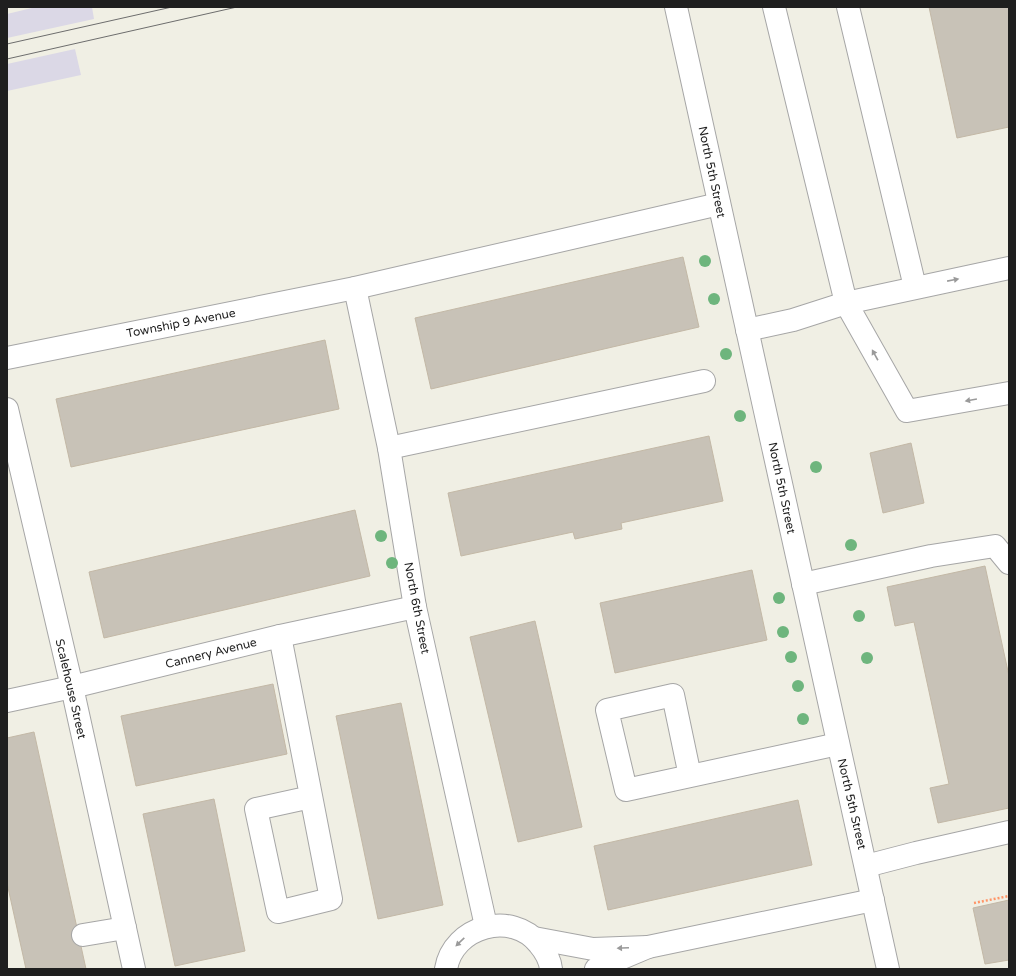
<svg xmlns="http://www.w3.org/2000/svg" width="1016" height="976" font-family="'Varela Round',sans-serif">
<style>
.plaza{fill:#dbd8e6}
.building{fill:#c8c2b7;stroke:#c3b8a6}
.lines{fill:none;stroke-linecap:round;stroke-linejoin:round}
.minor-casing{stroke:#a6a6a6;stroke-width:24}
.path{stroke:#ff9567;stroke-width:2.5;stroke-dasharray:2 2;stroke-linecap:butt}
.minor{stroke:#fff;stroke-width:22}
.tram{stroke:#6d6d6d;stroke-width:1}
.tree{fill:#6eb57d}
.oneway{fill:#9a9a9a}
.labels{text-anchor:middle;stroke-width:3;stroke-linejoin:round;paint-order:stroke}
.street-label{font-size:12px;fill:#1f1f1f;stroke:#fff}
</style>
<rect width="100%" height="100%" fill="#f0efe4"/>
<g class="plaza">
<path d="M36,7H92L94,19L7,38V14Z"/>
<path d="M75,49L81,75L7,91V64Z"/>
</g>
<g class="building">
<path d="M929,7H1009V127L957,138Z"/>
<path d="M683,257L699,327L431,389L415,318Z"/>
<path d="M325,340L339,409L71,467L56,399Z"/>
<path d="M709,436L723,501L621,523L622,529L575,539L573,532L461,556L448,493Z"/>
<path d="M911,443L924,503L883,513L870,453Z"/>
<path d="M355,510L370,576L104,638L89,572Z"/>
<path d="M985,566L1009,676V808L938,823L930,788L949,784L914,622L895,626L887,587Z"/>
<path d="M752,570L767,640L615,673L600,603Z"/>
<path d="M535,621L582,827L518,842L470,637Z"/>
<path d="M273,684L287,754L136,786L121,716Z"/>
<path d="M401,703L443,905L378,919L336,716Z"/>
<path d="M34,732L86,969H26L7,883V738Z"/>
<path d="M214,799L245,951L175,966L143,814Z"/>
<path d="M798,800L812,865L608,910L594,846Z"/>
<path d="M1009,900V960L985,964L973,908Z"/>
</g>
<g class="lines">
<g class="minor-casing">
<g id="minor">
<path d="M676,7L888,969"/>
<path d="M848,7L915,287"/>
<path d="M1009,268L846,303L907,411L1009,393"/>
<path d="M355,288L389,448L415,607L486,926"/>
<path d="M747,330L793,320L846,303L774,7"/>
<path d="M7,358L355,288L719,204"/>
<path d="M7,409L72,687L134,969"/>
<path d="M389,448L704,381"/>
<path d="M803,584L931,556L995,546L1009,563"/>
<path d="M280,636L331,899L278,912L256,809L311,797"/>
<path d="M7,701L72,687L280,636L415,607"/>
<path d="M690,776L673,695L607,710L626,790L838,744"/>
<path d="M866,866L916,853L1009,832"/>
<path d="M83,935L125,928"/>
<path d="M534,938L593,949L648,947L596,969"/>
<path d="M648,947L873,900"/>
<path d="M446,969C453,926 512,910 539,944C545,951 550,960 551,969"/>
</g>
</g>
<path class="path" d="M974,903L1009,896"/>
<use href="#minor" class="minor"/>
<g class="tram">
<path d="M7,44L172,7"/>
<path d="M7,59L237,7"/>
</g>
</g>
<g class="tree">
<circle cx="705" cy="261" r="6"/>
<circle cx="714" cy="299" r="6"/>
<circle cx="726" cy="354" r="6"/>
<circle cx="740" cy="416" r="6"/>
<circle cx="816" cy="467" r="6"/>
<circle cx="381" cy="536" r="6"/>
<circle cx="851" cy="545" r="6"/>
<circle cx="392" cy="563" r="6"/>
<circle cx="779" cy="598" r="6"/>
<circle cx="859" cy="616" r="6"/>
<circle cx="783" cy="632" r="6"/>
<circle cx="791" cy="657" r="6"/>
<circle cx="867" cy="658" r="6"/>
<circle cx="798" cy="686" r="6"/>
<circle cx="803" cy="719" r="6"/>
</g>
<defs><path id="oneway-solid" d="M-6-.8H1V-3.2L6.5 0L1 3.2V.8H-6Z"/></defs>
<g class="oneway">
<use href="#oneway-solid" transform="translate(953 280) rotate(-11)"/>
<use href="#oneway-solid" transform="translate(875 355) rotate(-119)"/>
<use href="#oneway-solid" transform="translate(971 400) rotate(170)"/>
<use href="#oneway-solid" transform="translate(460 942) rotate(136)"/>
<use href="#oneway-solid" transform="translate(623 948) rotate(178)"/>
</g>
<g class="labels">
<g class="street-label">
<text transform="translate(712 172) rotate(78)" y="4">North 5th Street</text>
<text transform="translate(181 323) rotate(-11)" y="4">Township 9 Avenue</text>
<text transform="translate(782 488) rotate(78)" y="4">North 5th Street</text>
<text transform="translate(417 608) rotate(79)" y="4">North 6th Street</text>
<text transform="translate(211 653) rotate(-14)" y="4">Cannery Avenue</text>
<text transform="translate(71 689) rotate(77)" y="4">Scalehouse Street</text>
<text transform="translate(852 804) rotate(77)" y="4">North 5th Street</text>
</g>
</g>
<rect width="1016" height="976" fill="none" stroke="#1f1f1f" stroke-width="16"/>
</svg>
